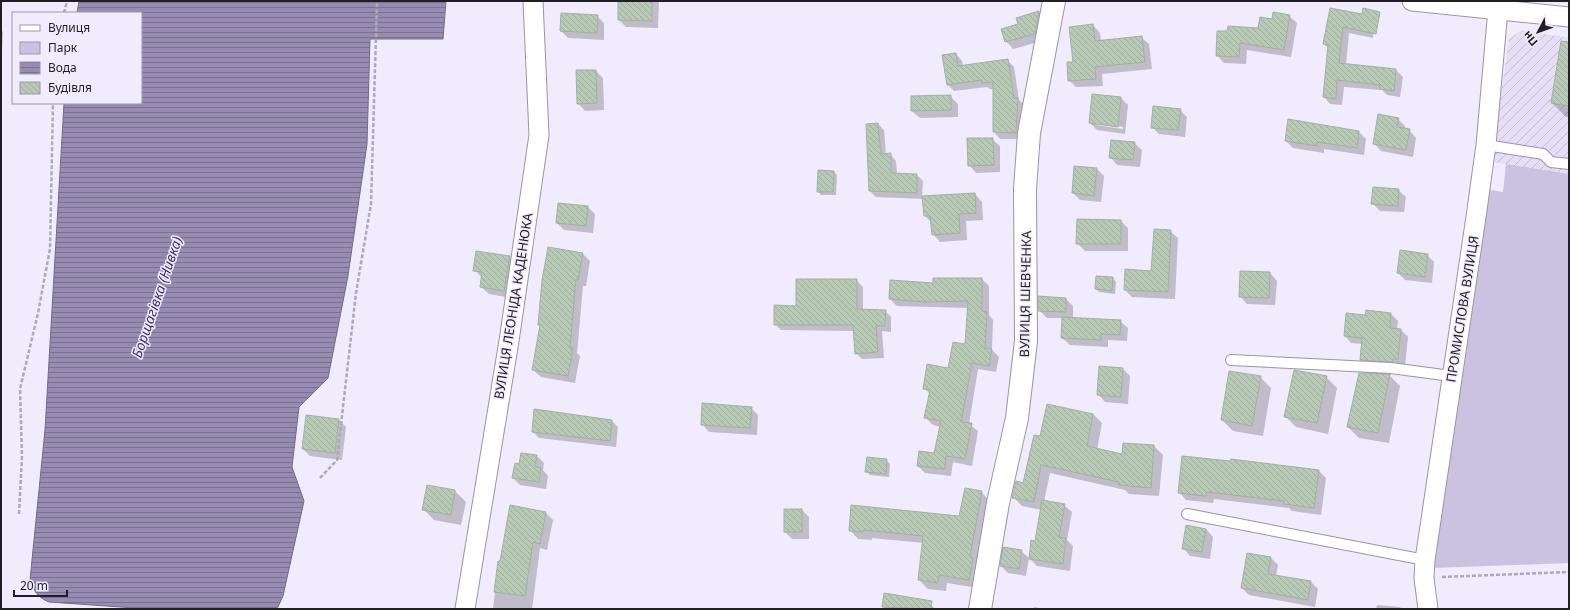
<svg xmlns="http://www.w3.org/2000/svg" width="1570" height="610" font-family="'Noto Sans',sans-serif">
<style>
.industrial{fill:url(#industrial-furrows)}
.green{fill:#cbc1e0}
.water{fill:url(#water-rules);stroke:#746a87}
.shadow{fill:#0003;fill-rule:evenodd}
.building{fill:url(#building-back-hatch);stroke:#a1b29f}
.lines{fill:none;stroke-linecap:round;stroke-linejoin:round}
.lane-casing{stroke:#9a94a9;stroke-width:12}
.street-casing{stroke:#9a94a9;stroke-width:21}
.secondary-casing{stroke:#9a94a9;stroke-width:24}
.path{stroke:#aea9b8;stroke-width:2.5;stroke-dasharray:4 2;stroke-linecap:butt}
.lane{stroke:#fff;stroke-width:10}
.street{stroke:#fff;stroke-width:19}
.secondary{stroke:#fff;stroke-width:22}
.labels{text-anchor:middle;stroke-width:3;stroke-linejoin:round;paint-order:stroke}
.street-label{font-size:13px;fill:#211e26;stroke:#f0ebfd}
.water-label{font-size:14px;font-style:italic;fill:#422e61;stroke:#f0ebfd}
</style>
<defs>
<pattern id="industrial-furrows" width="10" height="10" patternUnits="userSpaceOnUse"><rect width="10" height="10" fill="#e6def7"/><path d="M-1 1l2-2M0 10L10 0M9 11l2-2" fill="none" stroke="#c5bed4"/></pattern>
<pattern id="water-rules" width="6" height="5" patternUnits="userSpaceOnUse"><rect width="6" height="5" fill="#978bb1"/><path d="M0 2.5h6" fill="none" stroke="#7b7190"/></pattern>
<pattern id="building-back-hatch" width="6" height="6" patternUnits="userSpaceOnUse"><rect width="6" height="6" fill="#b8c9b6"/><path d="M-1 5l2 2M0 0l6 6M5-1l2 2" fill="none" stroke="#9eac9c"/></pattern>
</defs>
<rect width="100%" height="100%" fill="#f0ebfd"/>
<path class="industrial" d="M1522,30L1569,38V174L1491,162L1509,39Z"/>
<path class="green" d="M1506,164L1569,174V563L1431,568L1484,189L1503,192Z"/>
<path class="water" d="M79,1H446L443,39H370L367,144L348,276L328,378L299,407L292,467L304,501L283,596L277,609H149L49,602C37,597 34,591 30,580L45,430L64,103H141V13H77Z"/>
<g class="shadow">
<path d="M619,1H659L658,28L626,27L619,20Z"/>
<path d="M1331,9L1374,22L1373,38L1349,33L1346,65L1396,70L1403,77L1400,97L1387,95L1382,90L1344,87L1342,105L1330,104L1324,97L1328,48L1324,44Z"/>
<path d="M1039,12L1046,20L1042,41L1013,49L1006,41L1019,25L1018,18Z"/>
<path d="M597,16L604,23V40L568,38L561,31Z"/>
<path d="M1289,16L1297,23L1291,57L1247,50L1246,64L1224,63L1217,55L1228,32L1259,29L1272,20Z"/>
<path d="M1093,25L1100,33L1101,41L1141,37L1149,44L1152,69L1102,74L1103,86L1076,87L1069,80L1074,63Z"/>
<path d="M1,30L3,32L2,50H1Z"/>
<path d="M956,54L962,61L963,66L1007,60L1014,67L1019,100L1025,106L1023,139H1000L994,132V89H990L987,87L954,91L948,85Z"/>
<path d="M1569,62V117H1566L1552,103Z"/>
<path d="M596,71L603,78L604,110L585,111L578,103Z"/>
<path d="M950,96L958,104V117L920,118L912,111Z"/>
<path d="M1121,98L1128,105L1125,134L1097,130L1090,123ZM1096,123L1123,127V129L1096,125Z"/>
<path d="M1180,110L1187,117L1185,137L1159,134L1152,127Z"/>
<path d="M1398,119L1405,126V129L1409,130L1416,138L1413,157L1381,151L1374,143Z"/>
<path d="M878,124L884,130L886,155L890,154L896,161L897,174L917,175L923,181L922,197L975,194L982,202L983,220L966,221L967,240L940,242L933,234L932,223L925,216L924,199L876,197L870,191Z"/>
<path d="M1359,132L1366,139L1364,155L1324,149V153L1293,148L1286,141Z"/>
<path d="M992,139L1000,146V172L976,173L969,165Z"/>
<path d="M1134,143L1142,150L1140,167L1117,165L1110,157Z"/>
<path d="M1097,169L1104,176L1101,202L1080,200L1073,193Z"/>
<path d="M834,172L837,175L836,195H821L818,191Z"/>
<path d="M1398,190L1406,197L1404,212L1380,211L1372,203Z"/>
<path d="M588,207L595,214L593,233L564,230L557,223Z"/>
<path d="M1121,221L1128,228V251H1085L1077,243Z"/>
<path d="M1170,231L1178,238L1175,299L1132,297L1125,290L1152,272Z"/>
<path d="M583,254L590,261L586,286H583L577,353L580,356L575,383L541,377L533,370L541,326L539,324Z"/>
<path d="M1427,255L1434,262L1432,283L1405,280L1398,273Z"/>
<path d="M509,257L517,264L511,298L489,294L481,287L482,278L475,270Z"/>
<path d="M1270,273L1277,281L1275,305L1247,304L1240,296Z"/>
<path d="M1113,278L1116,282L1115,294L1099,292L1096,289Z"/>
<path d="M982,279L989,286V315L993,320L992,350L999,357L996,372L978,369L969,424L978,431L972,466L953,462L951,476L925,473L918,466L935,454L941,427L933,425L926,418L930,394L924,388L949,369L966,346L968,308L897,306L890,299L891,281L934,284Z"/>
<path d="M856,280L863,287V310L885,311L891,317V332L882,331L884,358L862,359L856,353L855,331L781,330L775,324L797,307Z"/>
<path d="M1066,299L1073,306V318L1120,321L1128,328L1127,341L1108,340V347L1070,345L1062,338L1063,318H1047L1039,310Z"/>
<path d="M1367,311L1391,314L1398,321L1397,330H1401L1408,337L1405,366H1368L1361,360L1363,344L1351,343L1345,336L1366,316Z"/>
<path d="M1123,369L1130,376L1128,404L1105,402L1098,394Z"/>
<path d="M1389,375L1400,386L1389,443L1359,438L1348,427Z"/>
<path d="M1260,377L1271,388L1263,436L1233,431L1222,420Z"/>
<path d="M1326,377L1337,388L1328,434L1296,427L1286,417Z"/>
<path d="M751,408L758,415L757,435L709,432L702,424Z"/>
<path d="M1093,414L1102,423L1097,450L1123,455L1124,444L1154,446L1163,455L1159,496L1129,494L1125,490L1050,473L1044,502L1064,505L1072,512L1067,540L1073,546L1070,571L1037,566L1029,558L1026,576L1008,573L1001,566L1021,551L1030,559L1036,542L1042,510L1022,506L1013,497L1024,484L1041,437Z"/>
<path d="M339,420L346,427L342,460L310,456L303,449Z"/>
<path d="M612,421L618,427L616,447L539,438L533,432Z"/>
<path d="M537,456L544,463L543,470L548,476L546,489L520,485L513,478L520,465Z"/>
<path d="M886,460L890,464L889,477L870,475L866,471Z"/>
<path d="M1319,471L1326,478L1321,515L1292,511L1289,508L1214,499L1213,503L1186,500L1179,492Z"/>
<path d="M455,491L466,502L461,525L434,520L423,509Z"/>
<path d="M981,492L990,501L978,588L947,583L946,591L928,589L919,580L924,543L872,538V540L858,539L850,530L960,517Z"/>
<path d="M802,510L809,517V539H792L785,532Z"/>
<path d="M545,512L553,520L547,550L540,548L532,609H493L499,562Z"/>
<path d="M1187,526L1206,529L1213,537L1210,559L1190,556L1183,548Z"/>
<path d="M1271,558L1278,565L1276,576L1311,582L1318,589L1315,607L1249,595L1242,588Z"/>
<path d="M927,601L935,609H885L883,607Z"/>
<path d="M1377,605L1400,607L1402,609H1376Z"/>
<path d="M1034,607L1044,609H1034Z"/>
</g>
<g class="building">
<path d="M618,1H652V21L618,20Z"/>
<path d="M1330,8L1362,14L1363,8L1380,12L1376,34L1343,27L1339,63L1396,69L1394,91L1379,89L1380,85L1337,80L1336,99L1323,97L1328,45L1323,44Z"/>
<path d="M1039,11L1035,34L1005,42L1001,29L1018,24L1016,18Z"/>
<path d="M1273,12L1290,15L1284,50L1240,43L1239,57L1216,56L1217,31H1227L1228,26L1258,28L1260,17L1272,19Z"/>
<path d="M561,13L598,15L597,33L560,31Z"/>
<path d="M1093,24L1095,41L1142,36L1145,62L1095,67L1096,79L1068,81L1067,62H1073L1069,27Z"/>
<path d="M1561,41L1569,42V106L1551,103Z"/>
<path d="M956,53L958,66L1008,59L1014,98H1018L1016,133L993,132V82L982,83V80L947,85L942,55Z"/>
<path d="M576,70H596L597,103L577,104Z"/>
<path d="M1092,94L1121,97L1118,127L1089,123Z"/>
<path d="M951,95V110L911,111V96Z"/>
<path d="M1153,106L1181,109L1178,130L1151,128Z"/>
<path d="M1378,114L1399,118L1397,127L1410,129L1406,150L1373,144Z"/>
<path d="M1288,119L1359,131L1357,148L1317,142V146L1285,141Z"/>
<path d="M878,123L881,154L891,153V173L917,174V193L869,191L866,124Z"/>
<path d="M967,138H993L994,165L968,166Z"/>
<path d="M1111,140L1135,142L1133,160L1109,158Z"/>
<path d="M1074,166L1097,168L1094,196L1072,193Z"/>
<path d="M818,170L834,171L833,192H817Z"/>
<path d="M1373,187L1399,189L1398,206L1371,204Z"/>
<path d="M975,193L976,213L959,214L960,233L932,235L930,216H924L922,196Z"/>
<path d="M558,203L588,206L586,226L556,223Z"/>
<path d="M1077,219L1121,220V244H1076Z"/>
<path d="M1154,229L1171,230L1168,292L1124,290L1125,269L1151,271Z"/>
<path d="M548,247L583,253L578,280L576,279L570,347L573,348L568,376L532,370L540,325H538L542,280Z"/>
<path d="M1400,250L1428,254L1425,277L1397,273Z"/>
<path d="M476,251L510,256L504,291L480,287L482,272L473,271Z"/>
<path d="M1240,271L1270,272L1269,298L1239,297Z"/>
<path d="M1096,276L1113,277L1112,291L1095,289Z"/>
<path d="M933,278H982V311L987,312L985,348L992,349L989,366L972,363L961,422L972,423L965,459L946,456L945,469L917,466L919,451L934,453L941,421L924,418L930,390L923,389L927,364L948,368L953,342L965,344L968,301L925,302L889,299L890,280L933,283Z"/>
<path d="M796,279H857V309L886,310L885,326H876L878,352L855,354L853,325H774V305L796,306Z"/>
<path d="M1038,296L1066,298V312L1038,311Z"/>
<path d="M1366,310L1391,313L1390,328L1401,329L1398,359H1393L1392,362L1360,360L1362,338L1344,336L1346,313L1365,315Z"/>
<path d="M1062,317L1121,320L1120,335L1101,334V340L1061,338Z"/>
<path d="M1099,366L1123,368L1121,397L1097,395Z"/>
<path d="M1294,370L1327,376L1317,423L1284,417Z"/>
<path d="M1229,371L1261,376L1252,426L1221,420Z"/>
<path d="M1359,373L1390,374L1378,433L1347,427Z"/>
<path d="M702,403L752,407L750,428L701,425Z"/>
<path d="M1047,404L1093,414L1087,446L1122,454L1123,443L1154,445L1151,488L1119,485V482L1041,465L1034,502L1012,498L1016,481L1023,483L1034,435L1040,436Z"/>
<path d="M534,409L612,420L610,441L532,432Z"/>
<path d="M306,415L339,419L335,453L302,449Z"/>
<path d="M521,453L537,455L535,466L541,468L539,482L512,478L515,463L519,464Z"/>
<path d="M1182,456L1230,461L1231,459L1319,470L1314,508L1284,504V501L1207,492L1206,496L1178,493Z"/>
<path d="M867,457L887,459L886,474L865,472Z"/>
<path d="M427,485L455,490L451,515L422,510Z"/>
<path d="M965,488L982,491L970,557L973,558L969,580L939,575L938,583L918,580L923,536L864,530L863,532L849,531L851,505L959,516Z"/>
<path d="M1042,500L1065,504L1059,537L1066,538L1063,564L1029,559L1031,540L1035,541Z"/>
<path d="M510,505L546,512L540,544L533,542L525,596L494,592L498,561H500Z"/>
<rect x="784" y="509" width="18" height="23"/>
<path d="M1186,525L1206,529L1202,552L1182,549Z"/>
<path d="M1003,547L1022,550L1019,569L1000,566Z"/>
<path d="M1247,553L1271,557L1268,574L1311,581L1308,600L1241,588Z"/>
<path d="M884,593L932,601L931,609L882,607Z"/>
</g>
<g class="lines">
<g class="lane-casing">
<g id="lane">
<path d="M1486,145L1543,154L1551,162L1569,164"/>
<path d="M1231,360L1391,368L1451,376"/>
<path d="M1187,514L1425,560"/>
</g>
</g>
<g class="street-casing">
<g id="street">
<path d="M1412,1L1569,17"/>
<path d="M465,609L509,341L539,135L533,1"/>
<path d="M1428,609L1424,578L1425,560L1476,217L1486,145L1498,9"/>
</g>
</g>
<g class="secondary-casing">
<path id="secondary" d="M980,609L998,503L1017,418L1026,341L1025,189L1029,133L1054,1"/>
</g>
<g class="path">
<path d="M64,13L67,1"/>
<path d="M320,478L337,460L356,293L371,204L377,1"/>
<path d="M19,514L22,457L20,389L38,313L50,249L53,103"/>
<path d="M1442,577L1569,572"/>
</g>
<use href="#lane" class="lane"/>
<use href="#street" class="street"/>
<use href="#secondary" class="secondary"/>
</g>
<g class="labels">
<g class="street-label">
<text transform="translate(1025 294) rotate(-89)" y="5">ВУЛИЦЯ ШЕВЧЕНКА</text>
<text transform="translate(513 306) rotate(-81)" y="5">ВУЛИЦЯ ЛЕОНІДА КАДЕНЮКА</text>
<text transform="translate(1462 309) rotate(-81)" y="5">ПРОМИСЛОВА ВУЛИЦЯ</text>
</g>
<g class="water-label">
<text transform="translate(157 297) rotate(-71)" y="5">Борщагівка (Нивка)</text>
</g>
</g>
<rect width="1570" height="610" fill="none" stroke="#211e26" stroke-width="4"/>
<rect x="12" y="12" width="130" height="92" fill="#f0ebfd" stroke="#9d99a7"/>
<rect x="20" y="25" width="20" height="6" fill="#ffffff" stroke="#9d99a7"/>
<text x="48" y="32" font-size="12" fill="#211e26">Вулиця</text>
<rect x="20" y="42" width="20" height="12" fill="#cbc1e0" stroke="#9d99a7"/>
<text x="48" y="52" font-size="12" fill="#211e26">Парк</text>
<rect x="20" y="62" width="20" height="12" fill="url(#water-rules)" stroke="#9d99a7"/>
<text x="48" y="72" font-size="12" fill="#211e26">Вода</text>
<rect x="20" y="82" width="20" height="12" fill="url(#building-back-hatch)" stroke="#9d99a7"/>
<text x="48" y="92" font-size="12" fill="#211e26">Будівля</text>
<g transform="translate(1538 32) rotate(229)" stroke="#f0ebfd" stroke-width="3" paint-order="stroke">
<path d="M0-3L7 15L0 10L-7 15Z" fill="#211e26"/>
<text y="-6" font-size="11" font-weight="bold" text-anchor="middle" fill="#211e26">Пн</text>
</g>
<path d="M14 590v6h53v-6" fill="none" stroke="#211e26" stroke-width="2"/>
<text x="20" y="590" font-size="12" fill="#211e26" stroke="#f0ebfd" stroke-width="3" paint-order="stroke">20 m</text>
</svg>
